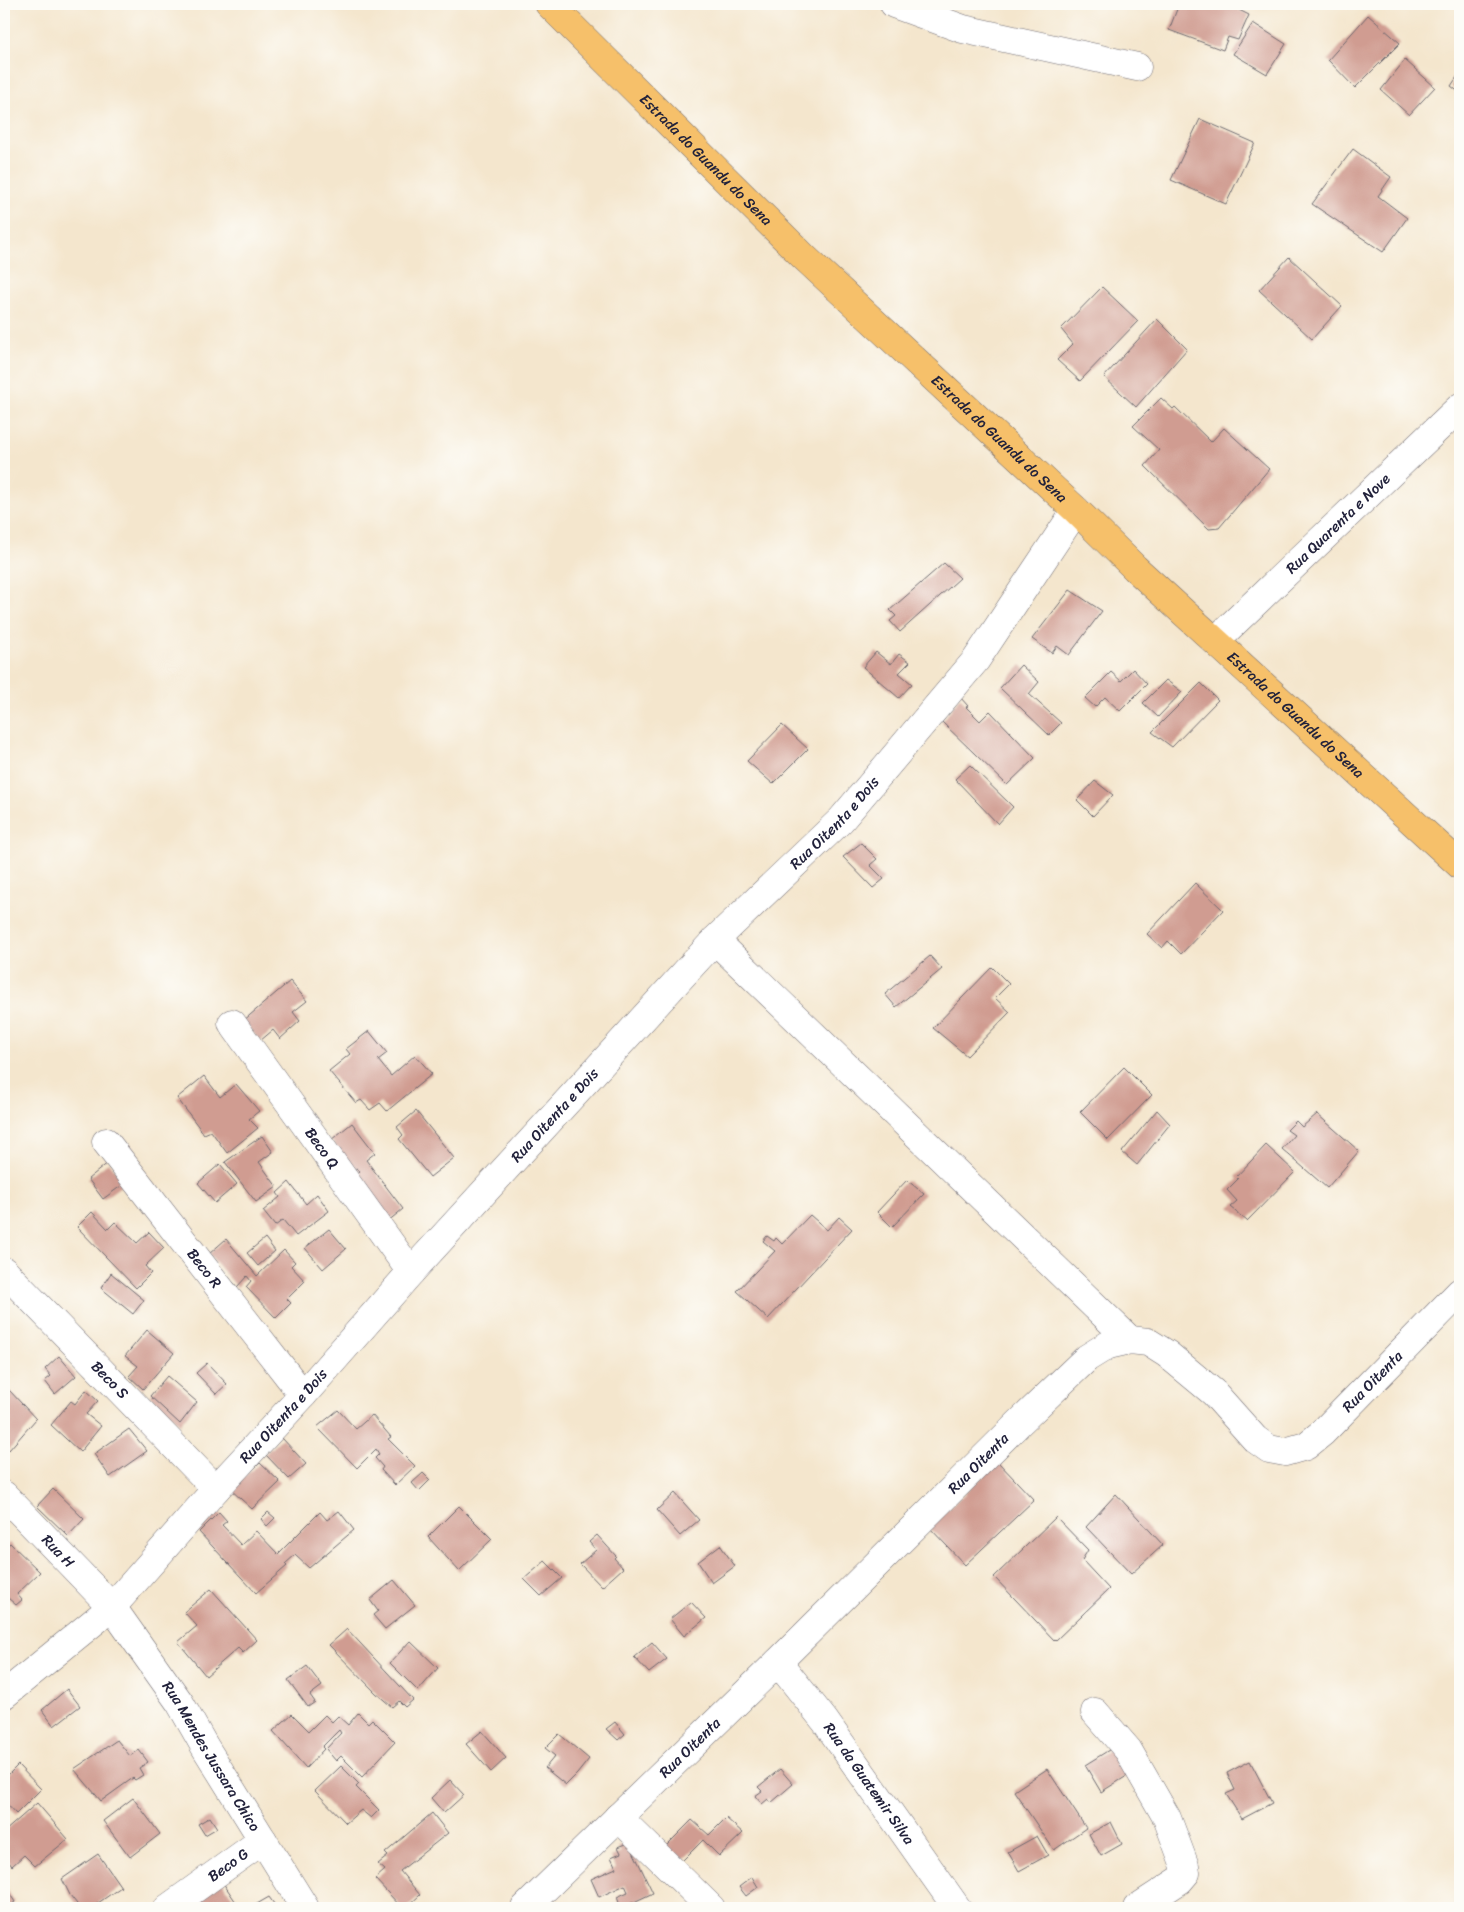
<svg xmlns="http://www.w3.org/2000/svg" width="1464" height="1912" font-family="Sriracha,sans-serif">
<style>
.building{fill:#d09c91}
.lines{fill:none;stroke-linecap:round;stroke-linejoin:round}
.minor-casing{stroke:#6c676e;stroke-width:29}
.major-casing{stroke:#6c676e;stroke-width:29}
.minor{stroke:#fff;stroke-width:28}
.major{stroke:#f6c06b;stroke-width:28}
.labels{text-anchor:middle;stroke-width:5;stroke-linejoin:round;paint-order:stroke}
.street-label{font-size:15px;fill:#22223b;stroke:#fdfcf7}
</style>
<rect width="100%" height="100%" fill="#fdfcf7"/>
<filter id="ink" filterUnits="userSpaceOnUse"><feTurbulence type="fractalNoise" baseFrequency=".02" numOctaves="2"/><feDisplacementMap in="SourceGraphic" scale="10" xChannelSelector="R" yChannelSelector="G"/><feConvolveMatrix kernelMatrix="1 2 1 2 8 2 1 2 1" color-interpolation-filters="sRGB"/></filter>
<filter id="wash" filterUnits="userSpaceOnUse"><feTurbulence type="fractalNoise" baseFrequency=".0096" numOctaves="4" result="noise"/><feDisplacementMap in="SourceGraphic" scale="20" xChannelSelector="R" yChannelSelector="G"/><feGaussianBlur stdDeviation="1.12" result="paint"/><feColorMatrix in="noise" values="0 0 0 0 0 0 0 0 0 0 0 0 0 0 0 0 0 1.4 0 .05"/><feComposite in="paint" operator="in"/></filter>
<g filter="url(#wash)">
<rect width="100%" height="100%" fill="#f4e6cd"/>
<g id="blocks">
<g class="building">
<path d="M1179,4H1235L1240,6L1239,10L1249,15L1238,40L1228,37L1223,50L1169,30Z"/>
<path d="M1368,15L1400,43L1355,88L1328,60Z"/>
<path d="M1253,23L1286,44L1267,74L1233,54Z"/>
<path d="M1405,60L1435,87L1409,115L1381,90Z"/>
<path d="M1459,74L1460,76V93L1451,86Z"/>
<path d="M1200,119L1255,143L1226,204L1171,180Z"/>
<path d="M1353,149L1391,177L1378,196L1407,218L1383,252L1312,204Z"/>
<path d="M1289,257L1342,306L1312,339L1259,290Z"/>
<path d="M1102,287L1138,321L1080,381L1057,360L1073,344L1061,329Z"/>
<path d="M1157,319L1187,349L1136,407L1104,377Z"/>
<path d="M1161,398L1173,409L1175,407L1211,442L1224,428L1269,469L1219,528L1209,529L1145,466L1159,450L1133,426Z"/>
<path d="M944,563L960,578L900,632L890,621L896,616L890,610Z"/>
<path d="M1070,590L1102,611L1069,655L1057,646L1052,653L1032,639Z"/>
<path d="M876,652L891,664L899,654L910,662L899,673L912,684L899,698L863,667Z"/>
<path d="M1021,665L1039,682L1029,694L1061,723L1049,735L1000,688Z"/>
<path d="M1133,669L1147,684L1120,711L1105,697L1095,707L1085,698L1111,672L1121,681Z"/>
<path d="M1166,680L1182,692L1158,717L1143,703Z"/>
<path d="M1201,683L1218,700L1172,747L1152,732Z"/>
<path d="M960,697L968,706L966,707L980,721L990,711L1035,758L1007,785L942,722Z"/>
<path d="M782,725L808,749L773,784L747,761Z"/>
<path d="M970,765L1013,807L998,824L955,779Z"/>
<path d="M1095,781L1113,795L1093,816L1077,800Z"/>
<path d="M861,843L877,859L870,865L884,879L873,888L843,857Z"/>
<path d="M1195,883L1223,910L1181,954L1168,941L1162,948L1147,934Z"/>
<path d="M930,956L942,969L896,1007L885,994Z"/>
<path d="M992,967L1009,984L995,998L1010,1012L967,1056L933,1028Z"/>
<path d="M290,981L307,1001L293,1012L300,1021L280,1039L273,1030L260,1041L243,1021Z"/>
<path d="M369,1031L387,1053L378,1060L391,1076L415,1055L432,1074L387,1111L380,1103L370,1110L361,1100L356,1103L329,1071L350,1054L346,1049Z"/>
<path d="M1124,1067L1152,1095L1108,1140L1080,1112Z"/>
<path d="M204,1076L220,1097L236,1084L259,1111L249,1119L258,1128L227,1153L211,1131L204,1134L177,1098Z"/>
<path d="M1157,1110L1170,1124L1137,1165L1122,1152Z"/>
<path d="M416,1111L454,1158L430,1177L399,1139L403,1135L397,1127Z"/>
<path d="M1317,1114L1359,1151L1327,1188L1282,1149L1294,1135L1287,1130L1296,1121L1302,1127Z"/>
<path d="M352,1123L375,1153L366,1160L403,1209L387,1222L353,1178L360,1172L357,1168L354,1170L331,1140Z"/>
<path d="M262,1136L273,1152L259,1162L277,1187L256,1202L225,1162Z"/>
<path d="M1266,1145L1295,1172L1247,1221L1230,1207L1237,1201L1227,1190L1238,1179L1236,1177Z"/>
<path d="M109,1162L125,1183L103,1199L88,1179Z"/>
<path d="M220,1164L237,1184L215,1203L198,1183Z"/>
<path d="M907,1180L924,1194L892,1227L877,1212Z"/>
<path d="M289,1182L306,1204L317,1194L329,1211L296,1236L283,1220L275,1226L263,1211L280,1197L277,1193Z"/>
<path d="M92,1212L108,1229L115,1222L137,1243L149,1232L164,1248L145,1266L151,1273L136,1288L77,1227Z"/>
<path d="M810,1215L827,1230L839,1217L852,1229L768,1319L737,1291L775,1251L763,1241L767,1236L774,1241L776,1238L782,1244Z"/>
<path d="M329,1229L346,1249L323,1269L305,1248Z"/>
<path d="M265,1238L275,1251L258,1266L247,1253Z"/>
<path d="M226,1239L257,1276L284,1250L295,1262L291,1266L305,1281L287,1299L291,1303L276,1318L246,1287L251,1281L247,1276L237,1287L209,1254Z"/>
<path d="M111,1273L144,1300L133,1314L101,1288Z"/>
<path d="M147,1330L174,1353L143,1389L129,1376L138,1366L125,1356Z"/>
<path d="M59,1356L76,1376L55,1394L45,1381L51,1376L45,1369Z"/>
<path d="M207,1363L227,1384L216,1394L196,1373Z"/>
<path d="M167,1376L197,1402L180,1424L150,1396Z"/>
<path d="M9,1390L36,1419L9,1450L4,1445V1396Z"/>
<path d="M86,1390L98,1401L86,1414L101,1426L80,1452L51,1425L71,1401L75,1404Z"/>
<path d="M338,1410L356,1429L372,1415L391,1437L388,1439L415,1466L395,1485L381,1470L383,1467L375,1458L379,1454L376,1449L357,1468L317,1427Z"/>
<path d="M129,1429L147,1451L110,1477L94,1454Z"/>
<path d="M282,1438L306,1464L289,1479L265,1454Z"/>
<path d="M998,1462L1034,1500L965,1565L929,1527Z"/>
<path d="M260,1463L280,1482L252,1509L230,1489Z"/>
<path d="M423,1473L430,1480L419,1491L412,1483Z"/>
<path d="M53,1489L84,1519L68,1536L37,1506Z"/>
<path d="M675,1493L699,1520L680,1536L657,1510Z"/>
<path d="M1116,1494L1163,1545L1131,1574L1086,1527Z"/>
<path d="M459,1506L492,1539L459,1571L428,1537Z"/>
<path d="M339,1511L354,1530L309,1568L295,1555L285,1564L287,1566L256,1593L199,1532L219,1512L227,1521L222,1525L241,1545L256,1531L278,1554L320,1512L327,1520Z"/>
<path d="M268,1512L275,1518L267,1526L261,1519Z"/>
<path d="M1056,1517L1088,1550L1082,1560L1109,1589L1055,1641L994,1577Z"/>
<path d="M597,1535L616,1556L614,1558L623,1568L602,1587L580,1564L596,1550L589,1542Z"/>
<path d="M10,1543L40,1572L17,1594L22,1600L16,1605L8,1598L4,1603V1549Z"/>
<path d="M720,1545L735,1566L712,1583L698,1562Z"/>
<path d="M545,1561L562,1578L541,1596L524,1579Z"/>
<path d="M394,1580L415,1605L385,1629L373,1615L378,1611L370,1600Z"/>
<path d="M211,1589L257,1640L243,1653L238,1648L206,1676L178,1642L197,1626L184,1612Z"/>
<path d="M691,1602L706,1618L684,1636L670,1619Z"/>
<path d="M347,1629L413,1700L405,1707L399,1701L392,1707L376,1693L329,1645Z"/>
<path d="M410,1641L438,1668L418,1691L390,1663Z"/>
<path d="M652,1642L667,1659L649,1673L634,1657Z"/>
<path d="M307,1666L322,1686L310,1695L315,1702L308,1707L288,1680Z"/>
<path d="M67,1689L80,1706L54,1726L42,1710Z"/>
<path d="M358,1713L368,1723L372,1719L395,1742L362,1777L341,1756L336,1761L326,1749L341,1733L339,1730L322,1747L324,1749L306,1768L273,1731L292,1714L309,1731L325,1715L332,1722L338,1716L348,1725Z"/>
<path d="M615,1722L625,1734L618,1740L606,1729Z"/>
<path d="M482,1731L506,1758L491,1772L466,1744Z"/>
<path d="M559,1734L589,1759L577,1774L566,1785L545,1768L555,1756L545,1748Z"/>
<path d="M117,1740L130,1756L139,1750L148,1762L139,1768L143,1775L135,1780L133,1778L101,1801L74,1769Z"/>
<path d="M1117,1745L1135,1771L1101,1792L1085,1765Z"/>
<path d="M1250,1761L1272,1803L1242,1819L1226,1794L1235,1790L1227,1773Z"/>
<path d="M18,1765L41,1789L16,1814L4,1801V1779Z"/>
<path d="M341,1766L359,1784L356,1787L379,1810L371,1818L361,1810L346,1823L315,1791Z"/>
<path d="M780,1769L793,1784L771,1803L768,1799L762,1804L755,1796L762,1791L758,1787Z"/>
<path d="M1047,1769L1086,1828L1054,1850L1014,1791Z"/>
<path d="M450,1780L464,1795L444,1813L431,1798Z"/>
<path d="M133,1798L160,1834L130,1857L103,1821Z"/>
<path d="M37,1803L68,1839L35,1866L24,1855L12,1866L4,1856V1832Z"/>
<path d="M432,1813L448,1833L400,1871L420,1895L406,1908H402L375,1879L385,1870L378,1864L388,1856L385,1853Z"/>
<path d="M210,1817L217,1828L205,1835L198,1824Z"/>
<path d="M726,1818L743,1833L719,1856L703,1840L679,1864L664,1848L692,1820L709,1835Z"/>
<path d="M1111,1822L1122,1844L1101,1856L1089,1834Z"/>
<path d="M1037,1836L1048,1855L1019,1871L1008,1852Z"/>
<path d="M629,1843L653,1893L621,1908L617,1897L628,1892L625,1885L599,1897L591,1879L616,1868L611,1857L621,1853L618,1847Z"/>
<path d="M98,1854L121,1887L91,1908H80L70,1895L62,1879Z"/>
<path d="M752,1877L758,1887L746,1896L739,1887Z"/>
<path d="M221,1880L240,1908H191Z"/>
<path d="M4,1885L15,1902L6,1908H4Z"/>
<path d="M269,1897L277,1908H250Z"/>
</g>
</g>
</g>
<g filter="url(#ink)">
<use href="#blocks" fill-opacity="0" stroke="#6c676e" stroke-width="1"/>
<g class="lines">
<g class="minor-casing">
<g id="minor">
<path d="M894,4L963,29L1137,67"/>
<path id="s1" d="M1215,641L1460,407"/>
<path d="M715,940L1130,1340"/>
<path id="s2" d="M232,1023L411,1272"/>
<path id="s3" d="M106,1142L303,1395"/>
<path id="s4" d="M4,1271L216,1489"/>
<path id="s5" d="M4,1495L112,1607L180,1703L205,1747L305,1908"/>
<path id="s6" d="M778,1662L825,1721L957,1908"/>
<path id="s7" d="M4,1695L112,1607L216,1489L303,1395L411,1272L715,940L841,820L976,660L1076,510"/>
<path d="M1095,1712L1128,1750L1167,1818L1185,1866L1186,1873L1180,1880L1137,1908"/>
<path d="M618,1817L711,1908"/>
<path id="s8" d="M168,1908L263,1840"/>
<path id="s9" d="M525,1908L778,1662L1019,1423L1087,1358L1108,1345L1130,1340L1148,1342L1167,1354L1214,1393L1255,1439L1269,1449L1285,1452L1306,1446L1322,1433L1460,1292"/>
</g>
</g>
<g class="major-casing">
<g id="major">
<path id="s10" d="M549,4L804,257L1076,510L1135,568L1460,865"/>
</g>
</g>
<use href="#minor" class="minor"/>
<use href="#major" class="major"/>
</g>
</g>
<g class="labels">
<g class="street-label">
<text dy="5" stroke="none"><textPath href="#s10" startOffset="221">Estrada do Guandu do Sena</textPath></text>
<text dy="5" stroke="none"><textPath href="#s10" startOffset="626">Estrada do Guandu do Sena</textPath></text>
<text dy="5" stroke="none"><textPath href="#s1" startOffset="170">Rua Quarenta e Nove</textPath></text>
<text dy="5" stroke="none"><textPath href="#s10" startOffset="1031">Estrada do Guandu do Sena</textPath></text>
<text dy="5" stroke="none"><textPath href="#s7" startOffset="1206">Rua Oitenta e Dois</textPath></text>
<text dy="5" stroke="none"><textPath href="#s7" startOffset="801">Rua Oitenta e Dois</textPath></text>
<text dy="5" stroke="none"><textPath href="#s2" startOffset="154">Beco Q</textPath></text>
<text dy="5" stroke="none"><textPath href="#s3" startOffset="160">Beco R</textPath></text>
<text dy="5" stroke="none"><textPath href="#s4" startOffset="152">Beco S</textPath></text>
<text dy="5" stroke="none"><textPath href="#s9" startOffset="1145">Rua Oitenta</textPath></text>
<text dy="5" stroke="none"><textPath href="#s7" startOffset="396">Rua Oitenta e Dois</textPath></text>
<text dy="5" stroke="none"><textPath href="#s9" startOffset="635">Rua Oitenta</textPath></text>
<text dy="5" stroke="none"><textPath href="#s5" startOffset="78">Rua H</textPath></text>
<text dy="5" stroke="none"><textPath href="#s9" startOffset="230">Rua Oitenta</textPath></text>
<text dy="5" stroke="none"><textPath href="#s5" startOffset="335">Rua Mendes Jussara Chico</textPath></text>
<text dy="5" stroke="none"><textPath href="#s6" startOffset="152">Rua da Guatemir Silva</textPath></text>
<text dy="5" stroke="none"><textPath href="#s8" startOffset="74">Beco G</textPath></text>
</g>
</g>
<rect width="1464" height="1912" fill="none" stroke="#fdfcf7" stroke-width="20"/>
</svg>
